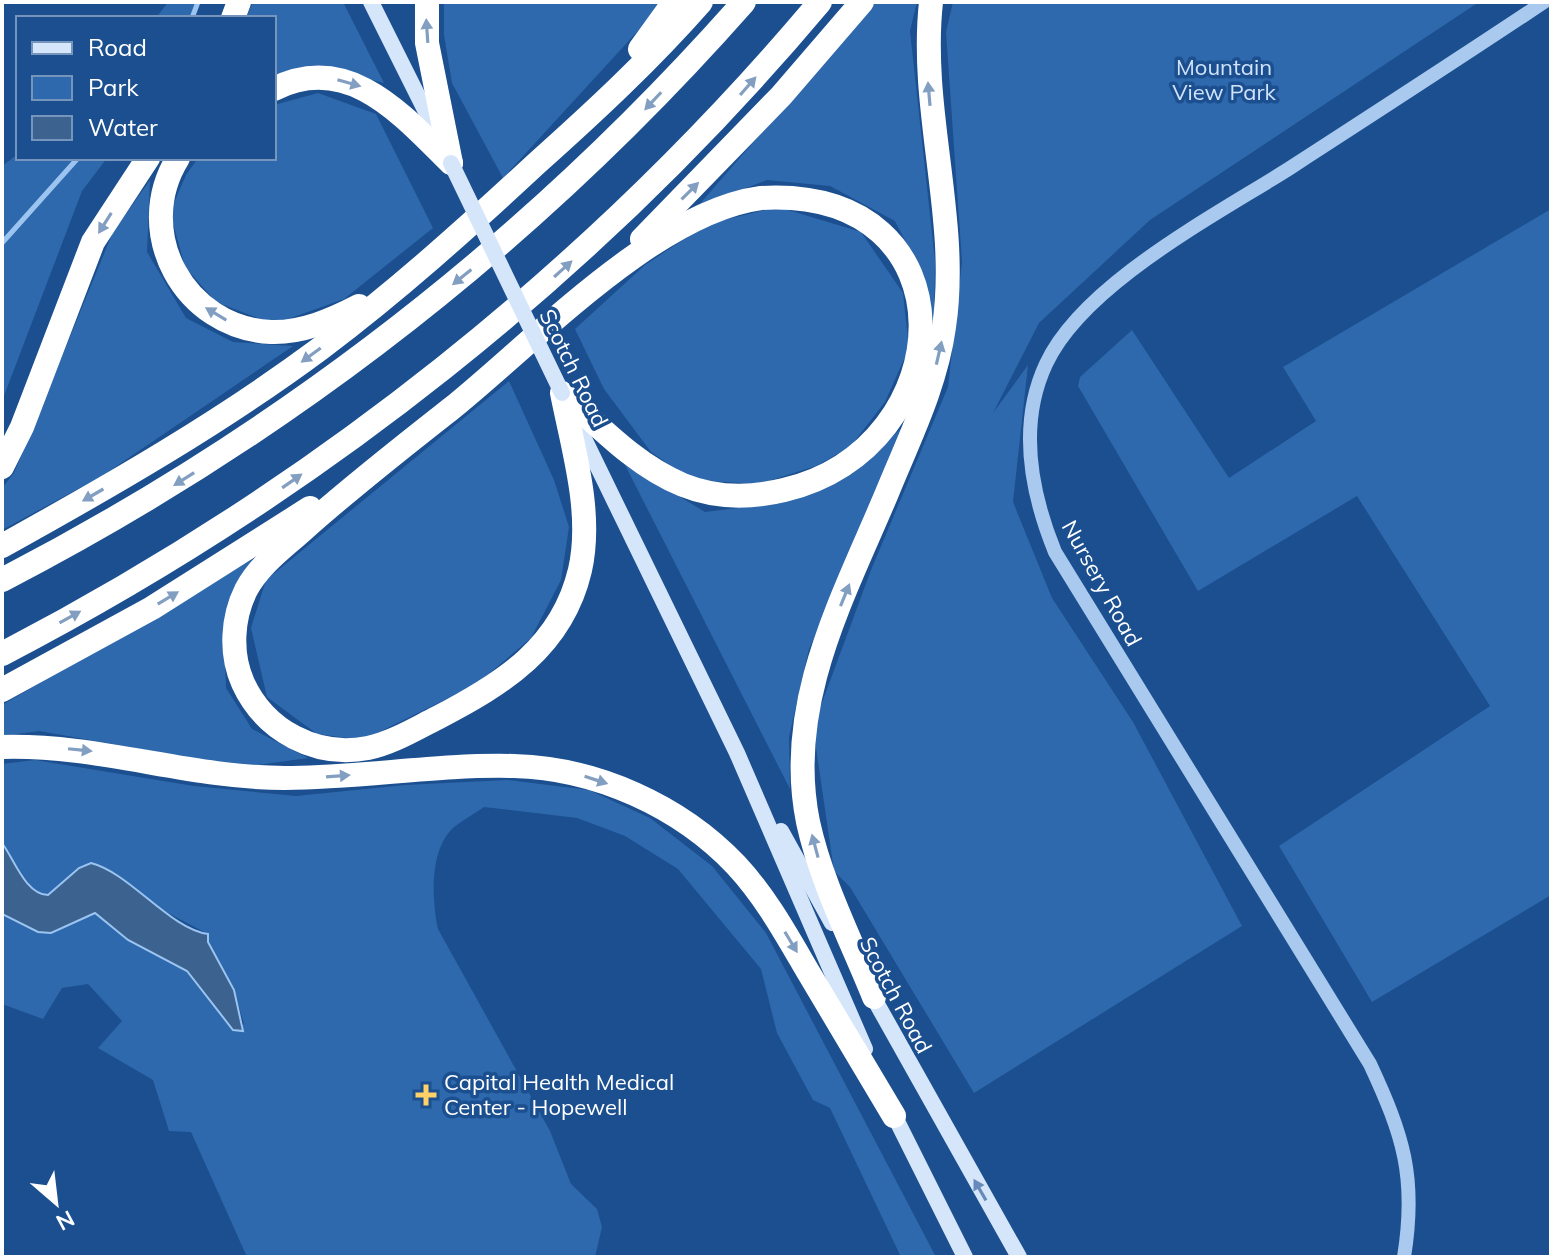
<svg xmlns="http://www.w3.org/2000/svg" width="1553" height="1259" font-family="Mulish,sans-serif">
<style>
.green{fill:#2e69ad}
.water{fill:#3c6290;stroke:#9cc4f0;stroke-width:2}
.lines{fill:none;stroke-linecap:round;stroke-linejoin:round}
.stream{stroke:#9cc4f0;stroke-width:5}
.tertiary{stroke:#a9c9ee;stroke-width:14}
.secondary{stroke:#d6e6fa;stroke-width:16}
.motorway{stroke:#fff;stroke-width:24}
.secondary-bridge{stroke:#d6e6fa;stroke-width:16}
.oneway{fill:#829ec1}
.oneway2{fill:#668bba}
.poi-dot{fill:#ffd166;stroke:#1b4f8f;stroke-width:3}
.labels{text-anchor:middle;stroke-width:7;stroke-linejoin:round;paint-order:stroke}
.park-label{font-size:22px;fill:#cfe3fa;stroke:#1b4f8f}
.street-label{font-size:22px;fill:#fff;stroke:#1b4f8f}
.poi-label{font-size:22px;fill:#fff;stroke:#1b4f8f;text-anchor:start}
</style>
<rect width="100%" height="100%" fill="#1b4f8f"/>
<g class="green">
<path d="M168,2H200L191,18H156Z"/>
<path d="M253,2H343L384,83L311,66L274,78V18H246Z"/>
<path d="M444,2H661L659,8L503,178L452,83L444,35Z"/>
<path d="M875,2H917L910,31L935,261L934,326L918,266L895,221L830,186L767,180L698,206Z"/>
<path d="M953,2H1479L1150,220L1039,323L993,413L1028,365L1013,502L1052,598L1133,722L1242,926L974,1093L850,887L834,871L813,727L871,570L948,387L962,262L946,32Z"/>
<path d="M318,93L376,114L433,228L344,299L274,324L216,302L185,267L170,212L186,175L198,158H274V105Z"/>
<path d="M18,154V158H107L82,191L2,401V166Z"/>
<path d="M150,180L147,252L186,318L233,342L293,346L102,476L2,530V488L14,473L113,232Z"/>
<path d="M778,207L861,232L903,293L909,348L885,402L850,447L816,466L759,484L691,480L651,452L604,389L575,329L645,265L707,224Z"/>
<path d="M1551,209V895L1372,1002L1279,846L1490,706L1357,496L1198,591L1078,386L1080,377L1132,330L1229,478L1316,421L1283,367Z"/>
<path d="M509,381L554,480L569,527L561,580L531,638L477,684L363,740L317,734L267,697L251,628L266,580Z"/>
<path d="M909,421L809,649L789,737L790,789L624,463L705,512L785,502L852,474Z"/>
<path d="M253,559L224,628L226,688L252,729L308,758L243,767L39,731L2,736V705Z"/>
<path d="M35,760L194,786L296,796L405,785L507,780L589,790L650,818L712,866L766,933L936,1257H901L830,1108L813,1100L777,1033L761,969L678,869L625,836L577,818L484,807C474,814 461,821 452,829C429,852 432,901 438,929L550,1131L571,1184L597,1209L602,1227L595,1257H247L191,1132L169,1131L153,1080L98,1048L122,1021L88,984L62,988L43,1019L2,1004V914L38,932L51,933L95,913L128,940L187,971L233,1030L244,1024L234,990L208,941V934L166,912L101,866C79,860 65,884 48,895L33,890L2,843V764Z"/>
</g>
<path class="water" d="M2,843C14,859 26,895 48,895L79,868L91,863C130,873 170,929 208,934V942L234,990L243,1031L233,1030L187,971L128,940L95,913L51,933L38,932L2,914Z"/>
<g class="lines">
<g class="stream">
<path d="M192,18L198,2"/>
<path d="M2,243L78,158"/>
</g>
<path class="tertiary" d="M1404,1257C1417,1177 1403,1135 1370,1064L1055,552C1031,493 1018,424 1046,364C1083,284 1216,215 1290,168C1375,113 1460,58 1544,2"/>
<g class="secondary">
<path d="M371,2L440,140"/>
<path d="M575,420L737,753L865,1049"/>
<path d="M781,831L832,923"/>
<path d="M868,988L1019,1257"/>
<path d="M890,1107L965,1257"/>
</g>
<g class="motorway">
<path d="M427,2V43L451,163"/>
<path d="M233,18L239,2"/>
<path d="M640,49L674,2"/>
<path d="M274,89C349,51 403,116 451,163"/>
<path d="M178,158C132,232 184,328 271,332C302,333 332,320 359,306"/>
<path d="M761,198C977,186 963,448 784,490C751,498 715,498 683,485C636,466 599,426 562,393C573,449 593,513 580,570C562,647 503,684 437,718C415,729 392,743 368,748C316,758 265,731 243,683C230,654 232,618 246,590C259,565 283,548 303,530C351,487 401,448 452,408C535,341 656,212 761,198Z"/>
<path d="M642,239L781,96L862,2"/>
<path d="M2,467L22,427L93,242L148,158"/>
<path d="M2,546C112,485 220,423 321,348C397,291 468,227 537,163C594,112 650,60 701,2"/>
<path d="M2,580C284,434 534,240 744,2"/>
<path d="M2,654C314,492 594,271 820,2"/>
<path d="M2,690L152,608L310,508"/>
<path d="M2,747C98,744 189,778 285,778C361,778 438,764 514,766C596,768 680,806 736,865C765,896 786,934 807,970C836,1019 865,1067 894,1116"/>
<path d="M874,997C851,940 821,882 808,822C784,704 843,598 887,493C909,439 936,386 944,327C960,219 919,111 931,2"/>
</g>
<path class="secondary-bridge" d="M451,163L562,393"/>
</g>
<defs><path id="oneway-solid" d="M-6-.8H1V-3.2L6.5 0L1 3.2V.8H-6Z" transform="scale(2)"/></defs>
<g class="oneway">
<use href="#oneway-solid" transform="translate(427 31) rotate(-94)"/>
<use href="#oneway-solid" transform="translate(349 83) rotate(16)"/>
<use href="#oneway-solid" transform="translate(748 86) rotate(-49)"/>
<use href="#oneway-solid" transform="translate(929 94) rotate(-95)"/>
<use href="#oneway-solid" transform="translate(653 101) rotate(133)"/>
<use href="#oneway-solid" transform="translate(690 191) rotate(-45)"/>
<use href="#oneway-solid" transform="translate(105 223) rotate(122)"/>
<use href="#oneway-solid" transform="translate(563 269) rotate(-42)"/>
<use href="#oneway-solid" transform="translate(462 277) rotate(141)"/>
<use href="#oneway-solid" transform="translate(216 314) rotate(-149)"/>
<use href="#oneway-solid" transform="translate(939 353) rotate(-77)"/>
<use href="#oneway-solid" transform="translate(311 355) rotate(144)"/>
<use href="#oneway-solid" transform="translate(184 479) rotate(148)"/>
<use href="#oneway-solid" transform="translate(292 481) rotate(-35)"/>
<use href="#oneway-solid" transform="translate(93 495) rotate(150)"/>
<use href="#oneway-solid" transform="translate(845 595) rotate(-68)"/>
<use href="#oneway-solid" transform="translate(168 598) rotate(-31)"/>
<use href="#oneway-solid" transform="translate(70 617) rotate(-29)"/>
<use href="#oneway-solid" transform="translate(80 750) rotate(6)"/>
<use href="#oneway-solid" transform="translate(338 776) rotate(-4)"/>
<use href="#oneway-solid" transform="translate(596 780) rotate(18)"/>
<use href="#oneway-solid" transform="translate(815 846) rotate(-105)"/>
<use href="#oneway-solid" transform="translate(791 942) rotate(59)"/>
</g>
<use class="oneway2" href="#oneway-solid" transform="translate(980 1190) rotate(-120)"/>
<path class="poi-dot" d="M422 1083h8v8h8v8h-8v8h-8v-8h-8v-8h8z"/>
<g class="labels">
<g class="park-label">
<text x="1224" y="75">Mountain<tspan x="1224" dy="25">View Park</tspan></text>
</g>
<g class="street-label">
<text transform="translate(574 368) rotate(64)" y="8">Scotch Road</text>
<text transform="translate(1102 583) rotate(61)" y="8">Nursery Road</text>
<text transform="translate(896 995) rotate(62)" y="8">Scotch Road</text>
</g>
<g class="poi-label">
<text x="444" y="1090">Capital Health Medical<tspan x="444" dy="25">Center - Hopewell</tspan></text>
</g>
</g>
<rect width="1553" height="1259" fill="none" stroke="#ffffff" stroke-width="8"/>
<rect x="16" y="16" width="260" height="144" fill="#1b4f8f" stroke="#7695bc" stroke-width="2"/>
<rect x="32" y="42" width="40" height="12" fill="#d6e6fa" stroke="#7695bc" stroke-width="2"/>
<text x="88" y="56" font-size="24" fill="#ffffff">Road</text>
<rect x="32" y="76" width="40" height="24" fill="#2e69ad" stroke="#7695bc" stroke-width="2"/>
<text x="88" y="96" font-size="24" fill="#ffffff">Park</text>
<rect x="32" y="116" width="40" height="24" fill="#3c6290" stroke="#7695bc" stroke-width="2"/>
<text x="88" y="136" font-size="24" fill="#ffffff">Water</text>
<g transform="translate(56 1203) rotate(152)" stroke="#1b4f8f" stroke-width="6" paint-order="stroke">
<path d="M0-6L14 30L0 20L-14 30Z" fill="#ffffff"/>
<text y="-12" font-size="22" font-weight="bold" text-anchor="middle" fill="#ffffff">N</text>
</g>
</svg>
